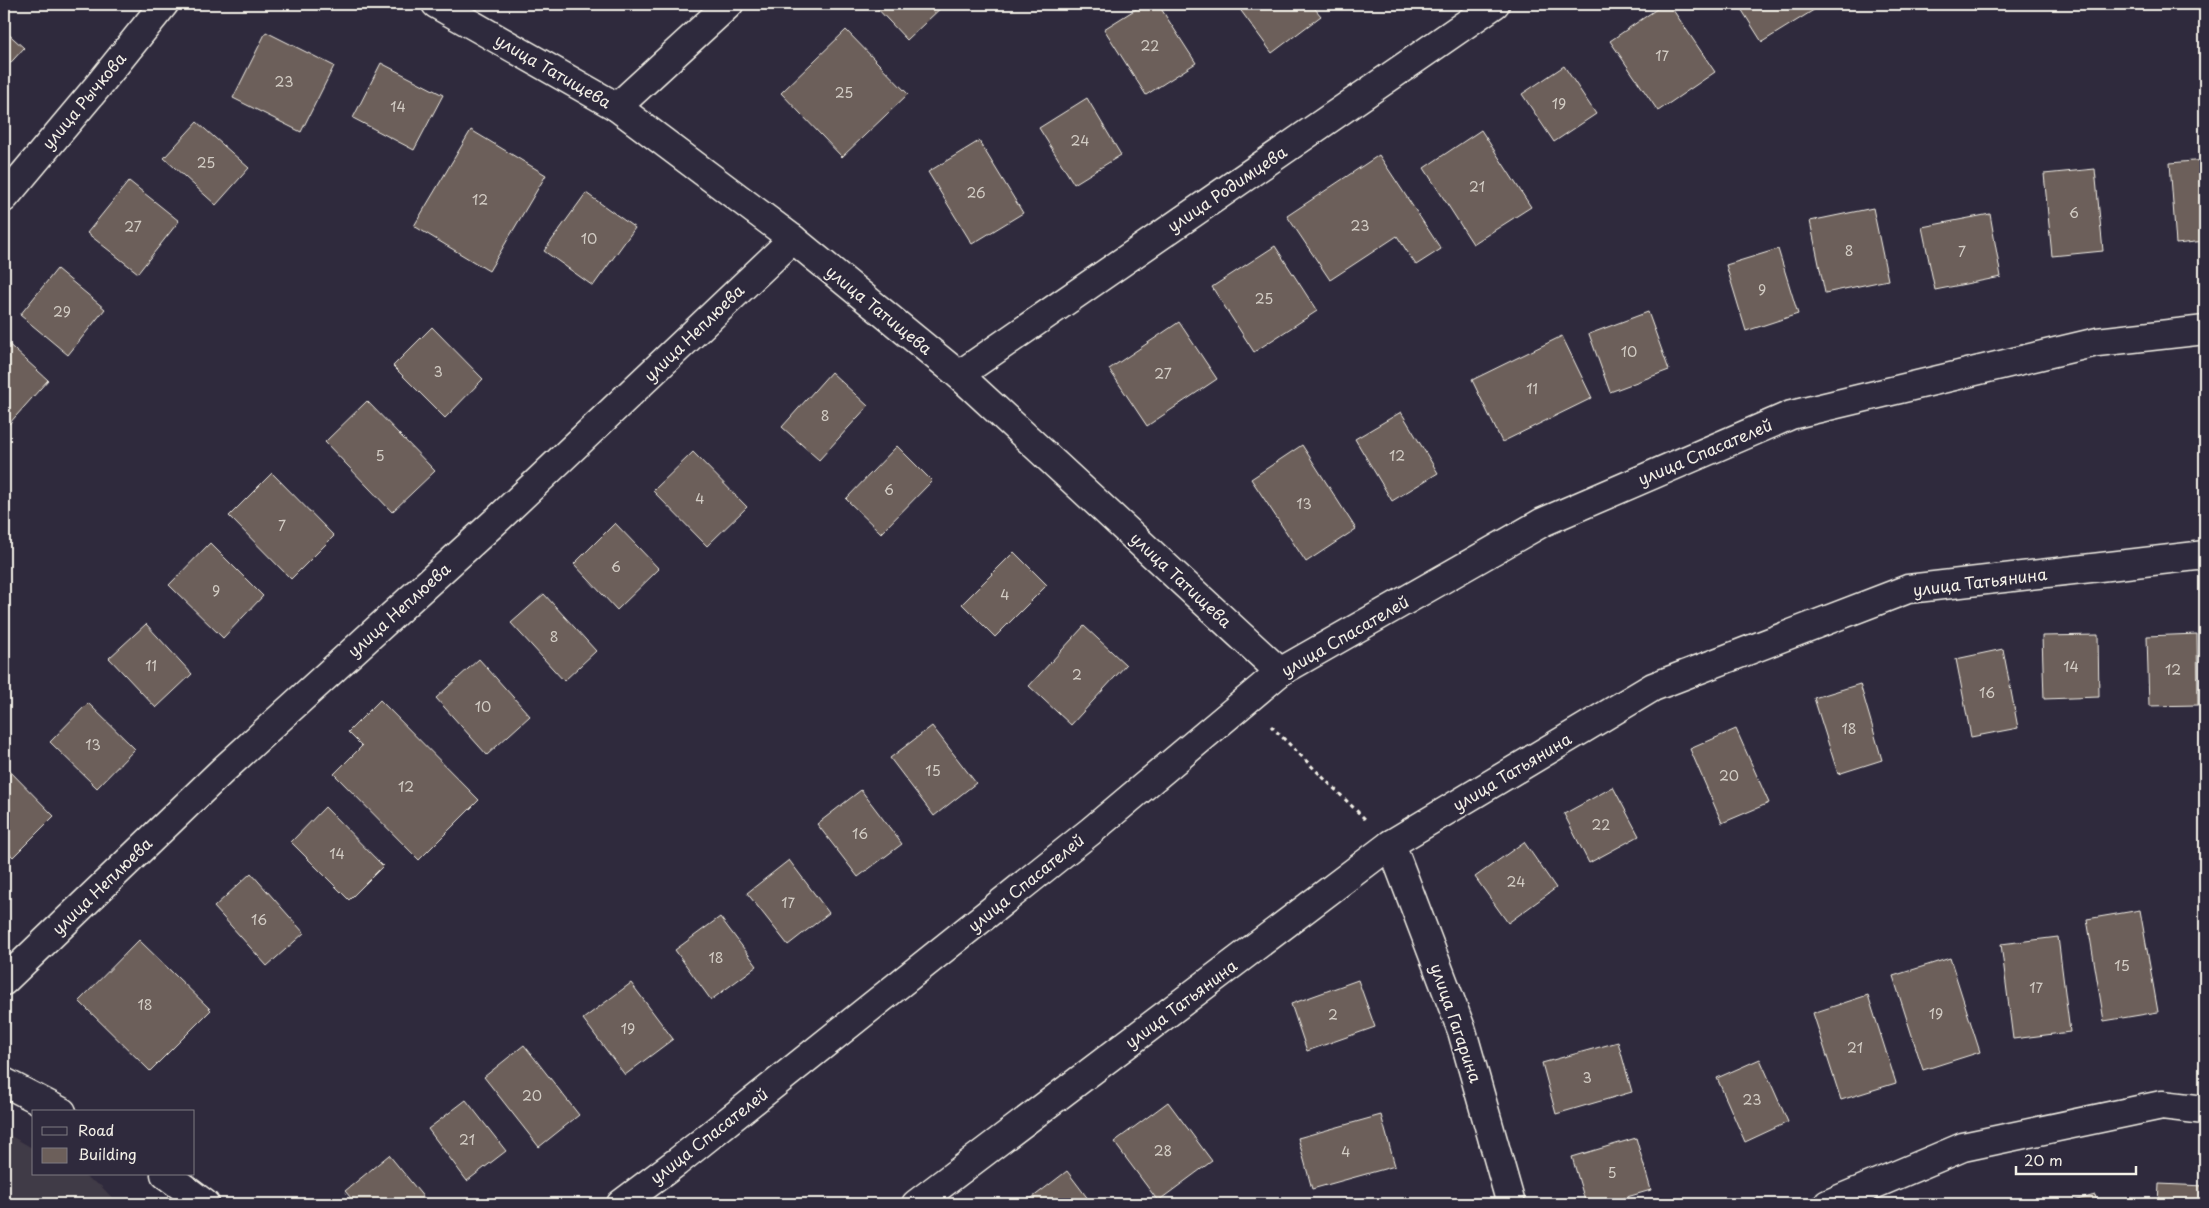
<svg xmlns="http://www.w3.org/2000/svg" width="2209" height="1208" font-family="'Playpen Sans',sans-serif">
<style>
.built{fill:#413a46}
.building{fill:#6c5f5a;stroke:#f4f1e8}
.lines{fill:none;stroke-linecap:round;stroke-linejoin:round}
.minor-casing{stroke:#f4f1e8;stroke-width:31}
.path{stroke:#f4f1e8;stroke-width:3;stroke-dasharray:4 4;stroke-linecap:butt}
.minor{stroke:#2f2a3d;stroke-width:28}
.labels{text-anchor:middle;stroke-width:4;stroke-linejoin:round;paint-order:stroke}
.number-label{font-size:14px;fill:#d2ccc4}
.street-label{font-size:16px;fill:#f4f1e8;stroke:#2f2a3d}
</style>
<rect width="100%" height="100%" fill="#2f2a3d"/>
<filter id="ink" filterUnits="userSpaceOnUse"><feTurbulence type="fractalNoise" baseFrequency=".02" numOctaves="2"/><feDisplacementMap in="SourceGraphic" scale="10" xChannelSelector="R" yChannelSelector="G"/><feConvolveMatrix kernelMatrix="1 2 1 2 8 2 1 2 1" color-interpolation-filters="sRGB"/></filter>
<g filter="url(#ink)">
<path class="built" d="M4,1132L34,1149V1174H80L101,1186L118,1204H4Z"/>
<g class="building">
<path d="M873,4H945L907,40Z"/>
<path d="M1144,4H1158L1196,63L1146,95L1104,29Z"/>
<path d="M1236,4H1311L1321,16L1272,53Z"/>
<path d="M1664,4H1669L1715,72L1658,111L1610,41Z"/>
<path d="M1738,4H1814L1817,8L1762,42Z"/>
<path d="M4,30L24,48L4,70Z"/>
<path d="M846,30L908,94L842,157L781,93Z"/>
<path d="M266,32L334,66L301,132L233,98Z"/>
<path d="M381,63L443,95L414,150L353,118Z"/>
<path d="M1564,66L1596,114L1554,142L1522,94Z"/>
<path d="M1087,98L1121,155L1074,184L1039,128Z"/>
<path d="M197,122L249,168L216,205L164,158Z"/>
<path d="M471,130L546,175L489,271L414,226Z"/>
<path d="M1481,130L1531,207L1473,244L1424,168Z"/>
<path d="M979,141L1023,213L972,244L928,172Z"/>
<path d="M1379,155L1441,249L1416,265L1397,236L1330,280L1287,216Z"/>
<path d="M2205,160V241L2176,244L2170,163Z"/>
<path d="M2095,169L2103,251L2052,256L2044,174Z"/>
<path d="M129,181L179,221L138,273L87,233Z"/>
<path d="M586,193L635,228L593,286L544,251Z"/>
<path d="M1873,208L1888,280L1825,293L1810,221Z"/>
<path d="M1990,214L2001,277L1935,290L1922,227Z"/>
<path d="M1275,246L1317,311L1254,352L1212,287Z"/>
<path d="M1778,249L1798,314L1746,331L1726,265Z"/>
<path d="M57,269L105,309L68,355L20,315Z"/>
<path d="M1648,312L1669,370L1610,392L1589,334Z"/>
<path d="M1179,322L1217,379L1147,426L1109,369Z"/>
<path d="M432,327L483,379L445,418L393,366Z"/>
<path d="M1562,336L1592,398L1502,442L1472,380Z"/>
<path d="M4,340L48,380L8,425L4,421Z"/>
<path d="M831,372L868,406L819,460L782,427Z"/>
<path d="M367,401L435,471L392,512L325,442Z"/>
<path d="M1401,412L1438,473L1392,501L1355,439Z"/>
<path d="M1302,445L1356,529L1306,562L1251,479Z"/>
<path d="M897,446L932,481L881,533L846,499Z"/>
<path d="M693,452L747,507L707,546L653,491Z"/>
<path d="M272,473L334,536L291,579L229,516Z"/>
<path d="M615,523L659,569L617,610L574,564Z"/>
<path d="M210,543L263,596L223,638L169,585Z"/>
<path d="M1014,552L1047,585L995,637L962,604Z"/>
<path d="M544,594L596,651L564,681L511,623Z"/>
<path d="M146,624L192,674L156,708L109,658Z"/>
<path d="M1084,626L1126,665L1071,725L1029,686Z"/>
<path d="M2197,634L2198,705L2149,706L2147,636Z"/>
<path d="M2098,635L2099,697L2044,699L2042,636Z"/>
<path d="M2003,649L2018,728L1971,737L1956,659Z"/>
<path d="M479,659L530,716L487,755L436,698Z"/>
<path d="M1860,684L1882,760L1838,774L1814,698Z"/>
<path d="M380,700L479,800L419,860L334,774L362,746L348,732Z"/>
<path d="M88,703L135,749L97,788L50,742Z"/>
<path d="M932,726L976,783L934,816L890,758Z"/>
<path d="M1736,729L1769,803L1722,823L1690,749Z"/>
<path d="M4,765L54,816L13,857L4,848Z"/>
<path d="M1613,787L1639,836L1589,863L1564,814Z"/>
<path d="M861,790L902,844L858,877L817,824Z"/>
<path d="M325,807L383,866L349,900L291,842Z"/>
<path d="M1524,842L1556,888L1508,923L1475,877Z"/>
<path d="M789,860L829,913L788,945L747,893Z"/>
<path d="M251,873L304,933L267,966L214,907Z"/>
<path d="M2140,910L2158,1012L2104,1021L2087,919Z"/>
<path d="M720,917L757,966L711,1000L675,950Z"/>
<path d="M2202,922H2205V1013H2201Z"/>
<path d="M2058,937L2070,1032L2013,1039L2001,944Z"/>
<path d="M139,940L211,1010L150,1071L79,1001Z"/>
<path d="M1950,958L1980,1052L1923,1070L1893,976Z"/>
<path d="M1358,980L1375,1027L1307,1051L1291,1004Z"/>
<path d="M631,983L673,1039L625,1075L583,1019Z"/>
<path d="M1868,995L1896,1083L1841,1100L1813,1013Z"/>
<path d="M1618,1042L1632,1092L1556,1114L1542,1063Z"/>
<path d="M524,1045L579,1115L539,1147L484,1077Z"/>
<path d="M1760,1059L1788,1122L1745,1142L1717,1078Z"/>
<path d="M466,1100L506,1151L467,1181L428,1129Z"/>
<path d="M1168,1102L1212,1161L1158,1201L1114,1142Z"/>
<path d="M1381,1115L1395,1166L1312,1189L1298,1138Z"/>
<path d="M1636,1138L1651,1190L1603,1204H1586L1572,1157Z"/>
<path d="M389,1155L429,1204H356L345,1191Z"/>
<path d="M1067,1171L1092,1204H1024Z"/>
<path d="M2159,1184L2205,1186V1204H2158Z"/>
<path d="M2095,1195L2098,1204H2063Z"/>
</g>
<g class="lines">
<g class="minor-casing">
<g id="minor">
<path d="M436,4L617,107L793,239L959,375L1280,672"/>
<path d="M617,107L729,4"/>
<path d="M4,198L98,86L164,4"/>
<path d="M959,375L1495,4"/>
<path d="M1391,844L1462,1031L1511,1204"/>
<path d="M4,981L222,771L498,519L793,239"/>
<path d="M4,1082L62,1112"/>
<path d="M165,1174L205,1204"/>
<path d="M621,1204L677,1162L1091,831L1280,672L1543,522L1791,415L2097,342L2205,330"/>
<path d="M916,1204L1391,844L1653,687L1908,589L2205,555"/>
<path d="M1828,1204L1963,1147L2162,1105L2205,1110"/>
</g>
</g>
<path class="path" d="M1271,726L1366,820"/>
<use href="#minor" class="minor"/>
</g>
</g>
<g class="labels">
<g class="number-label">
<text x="1150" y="51">22</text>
<text x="1662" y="61">17</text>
<text x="284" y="87">23</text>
<text x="844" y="98">25</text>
<text x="1559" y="109">19</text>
<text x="398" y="112">14</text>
<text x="1080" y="146">24</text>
<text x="206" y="168">25</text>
<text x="1477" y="192">21</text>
<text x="976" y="198">26</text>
<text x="480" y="205">12</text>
<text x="2074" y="218">6</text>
<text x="1360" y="231">23</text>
<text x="133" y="232">27</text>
<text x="589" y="244">10</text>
<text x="1849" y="256">8</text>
<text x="1962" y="257">7</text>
<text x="1762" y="295">9</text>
<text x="1264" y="304">25</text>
<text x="62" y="317">29</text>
<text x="1629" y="357">10</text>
<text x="438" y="377">3</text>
<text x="1163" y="379">27</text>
<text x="1532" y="394">11</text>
<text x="825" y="421">8</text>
<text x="380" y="461">5</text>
<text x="1397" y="461">12</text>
<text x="889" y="495">6</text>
<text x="700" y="504">4</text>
<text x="1304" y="509">13</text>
<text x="282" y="531">7</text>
<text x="616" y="572">6</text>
<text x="216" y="596">9</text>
<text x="1005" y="600">4</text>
<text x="554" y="642">8</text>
<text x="151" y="671">11</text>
<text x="2071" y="672">14</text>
<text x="2173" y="675">12</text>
<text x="1077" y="680">2</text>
<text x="1987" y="698">16</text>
<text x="483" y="712">10</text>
<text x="1849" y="734">18</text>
<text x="93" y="750">13</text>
<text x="933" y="776">15</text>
<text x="1729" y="781">20</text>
<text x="406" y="792">12</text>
<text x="1601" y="830">22</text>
<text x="860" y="839">16</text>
<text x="337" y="859">14</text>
<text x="1516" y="887">24</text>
<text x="788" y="908">17</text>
<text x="259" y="925">16</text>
<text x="716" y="963">18</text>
<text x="2122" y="971">15</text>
<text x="2036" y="993">17</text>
<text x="145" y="1010">18</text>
<text x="1936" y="1019">19</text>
<text x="1333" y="1020">2</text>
<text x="628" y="1034">19</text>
<text x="1855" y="1053">21</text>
<text x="1587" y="1083">3</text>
<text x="532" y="1101">20</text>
<text x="1752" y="1105">23</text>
<text x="467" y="1145">21</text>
<text x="1163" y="1156">28</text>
<text x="1346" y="1157">4</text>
<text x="1612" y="1178">5</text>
</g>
<g class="street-label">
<text transform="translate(553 71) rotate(30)" y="6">улица Татищева</text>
<text transform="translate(84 101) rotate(-50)" y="6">улица Рычкова</text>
<text transform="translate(1227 189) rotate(-34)" y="6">улица Родимцева</text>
<text transform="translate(879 310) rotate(39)" y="6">улица Татищева</text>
<text transform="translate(694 333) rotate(-44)" y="6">улица Неплюева</text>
<text transform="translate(1705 452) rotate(-23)" y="6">улица Спасателей</text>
<text transform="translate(1181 580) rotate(43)" y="6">улица Татищева</text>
<text transform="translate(1980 582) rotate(-7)" y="6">улица Татьянина</text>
<text transform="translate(399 610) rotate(-42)" y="6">улица Неплюева</text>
<text transform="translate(1345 636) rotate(-30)" y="6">улица Спасателей</text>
<text transform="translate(1512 772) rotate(-31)" y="6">улица Татьянина</text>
<text transform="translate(1026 883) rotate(-39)" y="6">улица Спасателей</text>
<text transform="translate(102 886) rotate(-44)" y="6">улица Неплюева</text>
<text transform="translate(1181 1004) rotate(-37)" y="6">улица Татьянина</text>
<text transform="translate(1456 1023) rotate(71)" y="6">улица Гагарина</text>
<text transform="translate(709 1136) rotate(-38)" y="6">улица Спасателей</text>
</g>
</g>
<rect width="2209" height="1208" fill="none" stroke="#2f2a3d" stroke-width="20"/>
<rect x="10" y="10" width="2189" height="1188" fill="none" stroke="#f4f1e8" stroke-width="2" filter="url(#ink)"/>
<rect x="32" y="1110" width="162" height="65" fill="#2f2a3d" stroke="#7e7a81"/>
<rect x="42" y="1127" width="25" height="8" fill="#2f2a3d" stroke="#7e7a81"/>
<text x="78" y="1136" font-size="15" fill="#f4f1e8">Road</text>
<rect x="42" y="1148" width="25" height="15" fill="#6c5f5a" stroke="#7e7a81"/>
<text x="78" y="1160" font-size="15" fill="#f4f1e8">Building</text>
<path d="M2016 1166v8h120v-8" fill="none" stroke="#f4f1e8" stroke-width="2.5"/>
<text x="2024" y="1166" font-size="15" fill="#f4f1e8" stroke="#2f2a3d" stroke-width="4" paint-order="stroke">20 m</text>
</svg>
